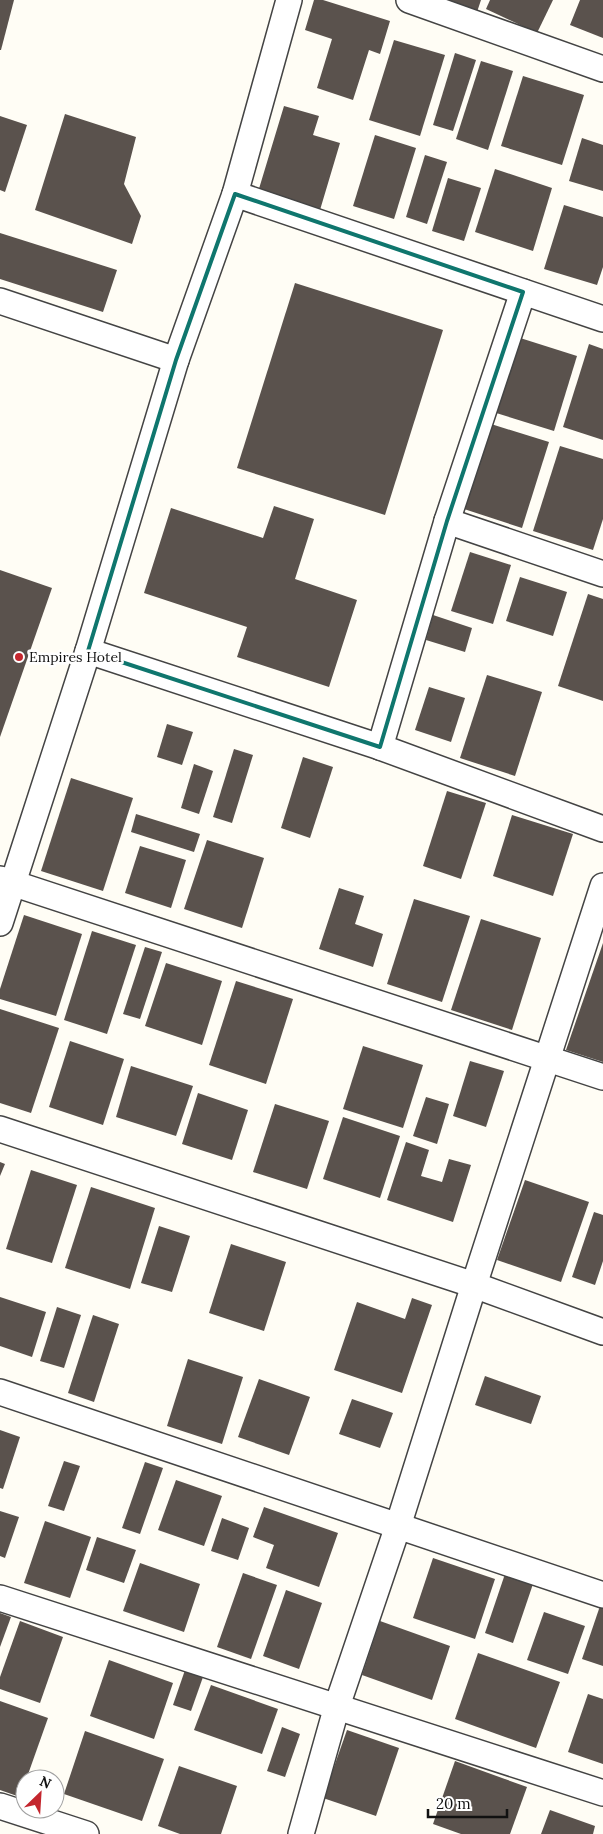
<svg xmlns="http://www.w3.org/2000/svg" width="603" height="1834" font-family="Lora,serif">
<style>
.building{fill:#5a524d}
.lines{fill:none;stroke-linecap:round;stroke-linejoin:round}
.minor-casing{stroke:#444;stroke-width:28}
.minor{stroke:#fff;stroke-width:25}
.marked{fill:none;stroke:#0f766e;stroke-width:4;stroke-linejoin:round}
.poi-dot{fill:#c4262e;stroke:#fff;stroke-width:2}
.labels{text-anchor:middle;stroke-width:5;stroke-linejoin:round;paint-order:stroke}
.poi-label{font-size:14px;fill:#111;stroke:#fff;text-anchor:start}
</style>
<rect width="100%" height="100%" fill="#fffdf5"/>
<g class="building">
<path d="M0,0H14L1,50H0Z"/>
<path d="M314,0H323L390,21L380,54L369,50L353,100L317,88L332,39L305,30Z"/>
<path d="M441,0H481L477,12Z"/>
<path d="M490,0H553L537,33L486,9Z"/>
<path d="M580,0H603V38L570,25Z"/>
<path d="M394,40L445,55L420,136L369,120Z"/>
<path d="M455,53L476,60L453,131L433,125Z"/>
<path d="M481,61L513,71L488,150L456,139Z"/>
<path d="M523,76L584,95L562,165L501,146Z"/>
<path d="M284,106L319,116L313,135L340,143L320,210L258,192Z"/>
<path d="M65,114L136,137L124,184L141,216L132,244L35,210Z"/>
<path d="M0,116L27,125L5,192L0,190Z"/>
<path d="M375,135L416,148L394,219L353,206Z"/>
<path d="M582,138L603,145V191L569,181Z"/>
<path d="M425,155L447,162L427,224L406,217Z"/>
<path d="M495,169L552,188L533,251L475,232Z"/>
<path d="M448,178L481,188L464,241L432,231Z"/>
<path d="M564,205L603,217V267L597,285L544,269Z"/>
<path d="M0,233L117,270L103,312L0,279Z"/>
<path d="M295,283L443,330L385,515L237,468Z"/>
<path d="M517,337L577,356L554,431L493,412Z"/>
<path d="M589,344L603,349V440L563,427Z"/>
<path d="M491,424L549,442L522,528L464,509Z"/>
<path d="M560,446L603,459V519L593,550L533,531Z"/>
<path d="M274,506L314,519L295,579L357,600L329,687L237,657L247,627L144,593L171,508L263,538Z"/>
<path d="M470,552L511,565L493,624L451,611Z"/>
<path d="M0,570L52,588L0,737Z"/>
<path d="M520,577L567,592L553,636L506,621Z"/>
<path d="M588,594L603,599V701L558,686Z"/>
<path d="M433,615L472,628L465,652L426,640Z"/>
<path d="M487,675L542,692L515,776L460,758Z"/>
<path d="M429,687L465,698L451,742L415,730Z"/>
<path d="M167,724L193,732L182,765L157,757Z"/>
<path d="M234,749L253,755L232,823L213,817Z"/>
<path d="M303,757L333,767L310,838L281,828Z"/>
<path d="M194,764L213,771L199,814L181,808Z"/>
<path d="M71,778L133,798L103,891L41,871Z"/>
<path d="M447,791L486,803L461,879L423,866Z"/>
<path d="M136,814L200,834L194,852L131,832Z"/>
<path d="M512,815L573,834L553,896L493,876Z"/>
<path d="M207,840L264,858L242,928L184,909Z"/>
<path d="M140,846L186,860L171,908L125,893Z"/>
<path d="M339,888L364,896L355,924L383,934L373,967L319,949Z"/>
<path d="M414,899L470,916L442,1002L387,984Z"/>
<path d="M24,915L82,934L56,1016L0,999V989Z"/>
<path d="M481,919L541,938L512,1030L451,1010Z"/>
<path d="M92,931L136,945L107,1034L64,1020Z"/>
<path d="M603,943V1062L566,1050Z"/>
<path d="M145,947L162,952L140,1019L123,1014Z"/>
<path d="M166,963L222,981L202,1045L145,1026Z"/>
<path d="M236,981L293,999L266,1084L209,1065Z"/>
<path d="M0,1009L59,1028L31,1113L0,1103Z"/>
<path d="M70,1041L124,1059L103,1125L49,1107Z"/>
<path d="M363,1046L423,1065L403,1128L343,1109Z"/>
<path d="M470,1061L504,1071L486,1127L453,1116Z"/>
<path d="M131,1066L193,1086L176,1136L116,1117Z"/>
<path d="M198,1093L248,1110L232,1160L182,1144Z"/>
<path d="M426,1097L449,1104L437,1144L413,1136Z"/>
<path d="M275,1104L329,1121L307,1189L253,1172Z"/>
<path d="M343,1117L400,1136L380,1198L323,1179Z"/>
<path d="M406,1142L429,1150L421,1176L442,1182L449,1159L471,1165L453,1222L387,1200Z"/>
<path d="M0,1162L5,1164L0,1176Z"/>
<path d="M31,1170L77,1185L52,1263L6,1249Z"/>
<path d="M525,1180L589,1202L561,1282L497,1260Z"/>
<path d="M91,1187L155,1208L130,1289L65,1268Z"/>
<path d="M594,1212L603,1215V1261L595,1285L572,1277Z"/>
<path d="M159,1226L190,1236L172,1292L141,1283Z"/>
<path d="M231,1244L286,1262L264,1331L209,1313Z"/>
<path d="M0,1297L46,1312L32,1357L0,1346Z"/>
<path d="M412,1298L432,1305L402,1393L334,1370L357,1302L405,1319Z"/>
<path d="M57,1307L81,1315L64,1368L40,1361Z"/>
<path d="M93,1315L119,1324L94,1402L68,1393Z"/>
<path d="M188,1359L243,1377L222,1444L167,1426Z"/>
<path d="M485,1376L541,1396L531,1424L475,1405Z"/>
<path d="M259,1379L310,1397L289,1455L238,1437Z"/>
<path d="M352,1399L393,1413L380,1448L339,1434Z"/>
<path d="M0,1430L20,1437L3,1489L0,1488Z"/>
<path d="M64,1461L80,1466L64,1511L48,1506Z"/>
<path d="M145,1462L163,1468L140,1534L122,1528Z"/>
<path d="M176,1480L222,1496L204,1546L158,1530Z"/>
<path d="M264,1507L338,1533L319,1587L266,1568L274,1545L253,1537Z"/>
<path d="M0,1511L19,1517L5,1558L0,1556Z"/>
<path d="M222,1518L249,1528L238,1560L211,1551Z"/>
<path d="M45,1521L91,1537L70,1598L24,1583Z"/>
<path d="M97,1537L136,1550L124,1583L86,1570Z"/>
<path d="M433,1558L495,1579L475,1639L413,1618Z"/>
<path d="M140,1563L200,1584L184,1632L123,1611Z"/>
<path d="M506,1571L534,1581L513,1643L485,1633Z"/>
<path d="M243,1573L277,1585L251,1659L217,1647Z"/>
<path d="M286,1590L322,1603L299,1669L263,1656Z"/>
<path d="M601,1603L603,1604V1666L582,1659Z"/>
<path d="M544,1612L585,1626L568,1674L527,1660Z"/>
<path d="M0,1613L11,1617L0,1647Z"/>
<path d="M20,1621L63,1637L40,1703L0,1689V1677Z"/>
<path d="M380,1621L450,1646L432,1700L362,1675Z"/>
<path d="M478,1653L560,1682L536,1748L455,1719Z"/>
<path d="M109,1660L173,1683L154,1739L90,1716Z"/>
<path d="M185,1670L203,1677L191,1711L173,1705Z"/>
<path d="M211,1685L278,1709L262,1754L194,1730Z"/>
<path d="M588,1694L603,1699V1764L568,1752Z"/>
<path d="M0,1701L48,1718L20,1797L0,1790Z"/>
<path d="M282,1727L300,1734L285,1777L267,1771Z"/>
<path d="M347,1730L399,1748L376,1816L323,1798Z"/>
<path d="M85,1731L164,1759L142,1821L64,1794Z"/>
<path d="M455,1761L527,1787L510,1834H461L433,1824Z"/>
<path d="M179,1766L237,1786L221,1834H180L158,1826Z"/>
<path d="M550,1810L595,1826L593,1834H541Z"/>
</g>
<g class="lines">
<g class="minor-casing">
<g id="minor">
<path d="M409,0L603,69"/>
<path d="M235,194L603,319"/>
<path d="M0,301L176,360"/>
<path d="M447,521L603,574"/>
<path d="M88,651L380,747L603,829"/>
<path d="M380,747L447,521L523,292"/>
<path d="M0,879L603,1077"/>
<path d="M0,923L88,651L176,360L235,194L289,0"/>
<path d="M0,1129L474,1285L603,1332"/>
<path d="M0,1392L603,1595"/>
<path d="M0,1598L603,1793"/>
<path d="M0,1806L86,1834"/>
<path d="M301,1834L337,1706L398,1526L474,1285L603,886"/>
</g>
</g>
<use href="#minor" class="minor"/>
</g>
<path class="marked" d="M235,194L523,292L447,521L380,747L88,651L176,360Z"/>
<circle class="poi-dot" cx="19" cy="657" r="5"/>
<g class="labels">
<g class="poi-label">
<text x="29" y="662">Empires Hotel</text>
</g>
</g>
<g transform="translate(40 1794) rotate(25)"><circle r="24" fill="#ffffff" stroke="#a0a0a0"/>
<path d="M0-4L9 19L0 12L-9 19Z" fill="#c4262e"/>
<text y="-8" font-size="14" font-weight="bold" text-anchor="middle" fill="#111111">N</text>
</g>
<path d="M428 1809v8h79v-8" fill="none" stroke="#111111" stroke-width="2.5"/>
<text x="436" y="1809" font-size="15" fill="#111111" stroke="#ffffff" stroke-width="4" paint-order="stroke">20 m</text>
</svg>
